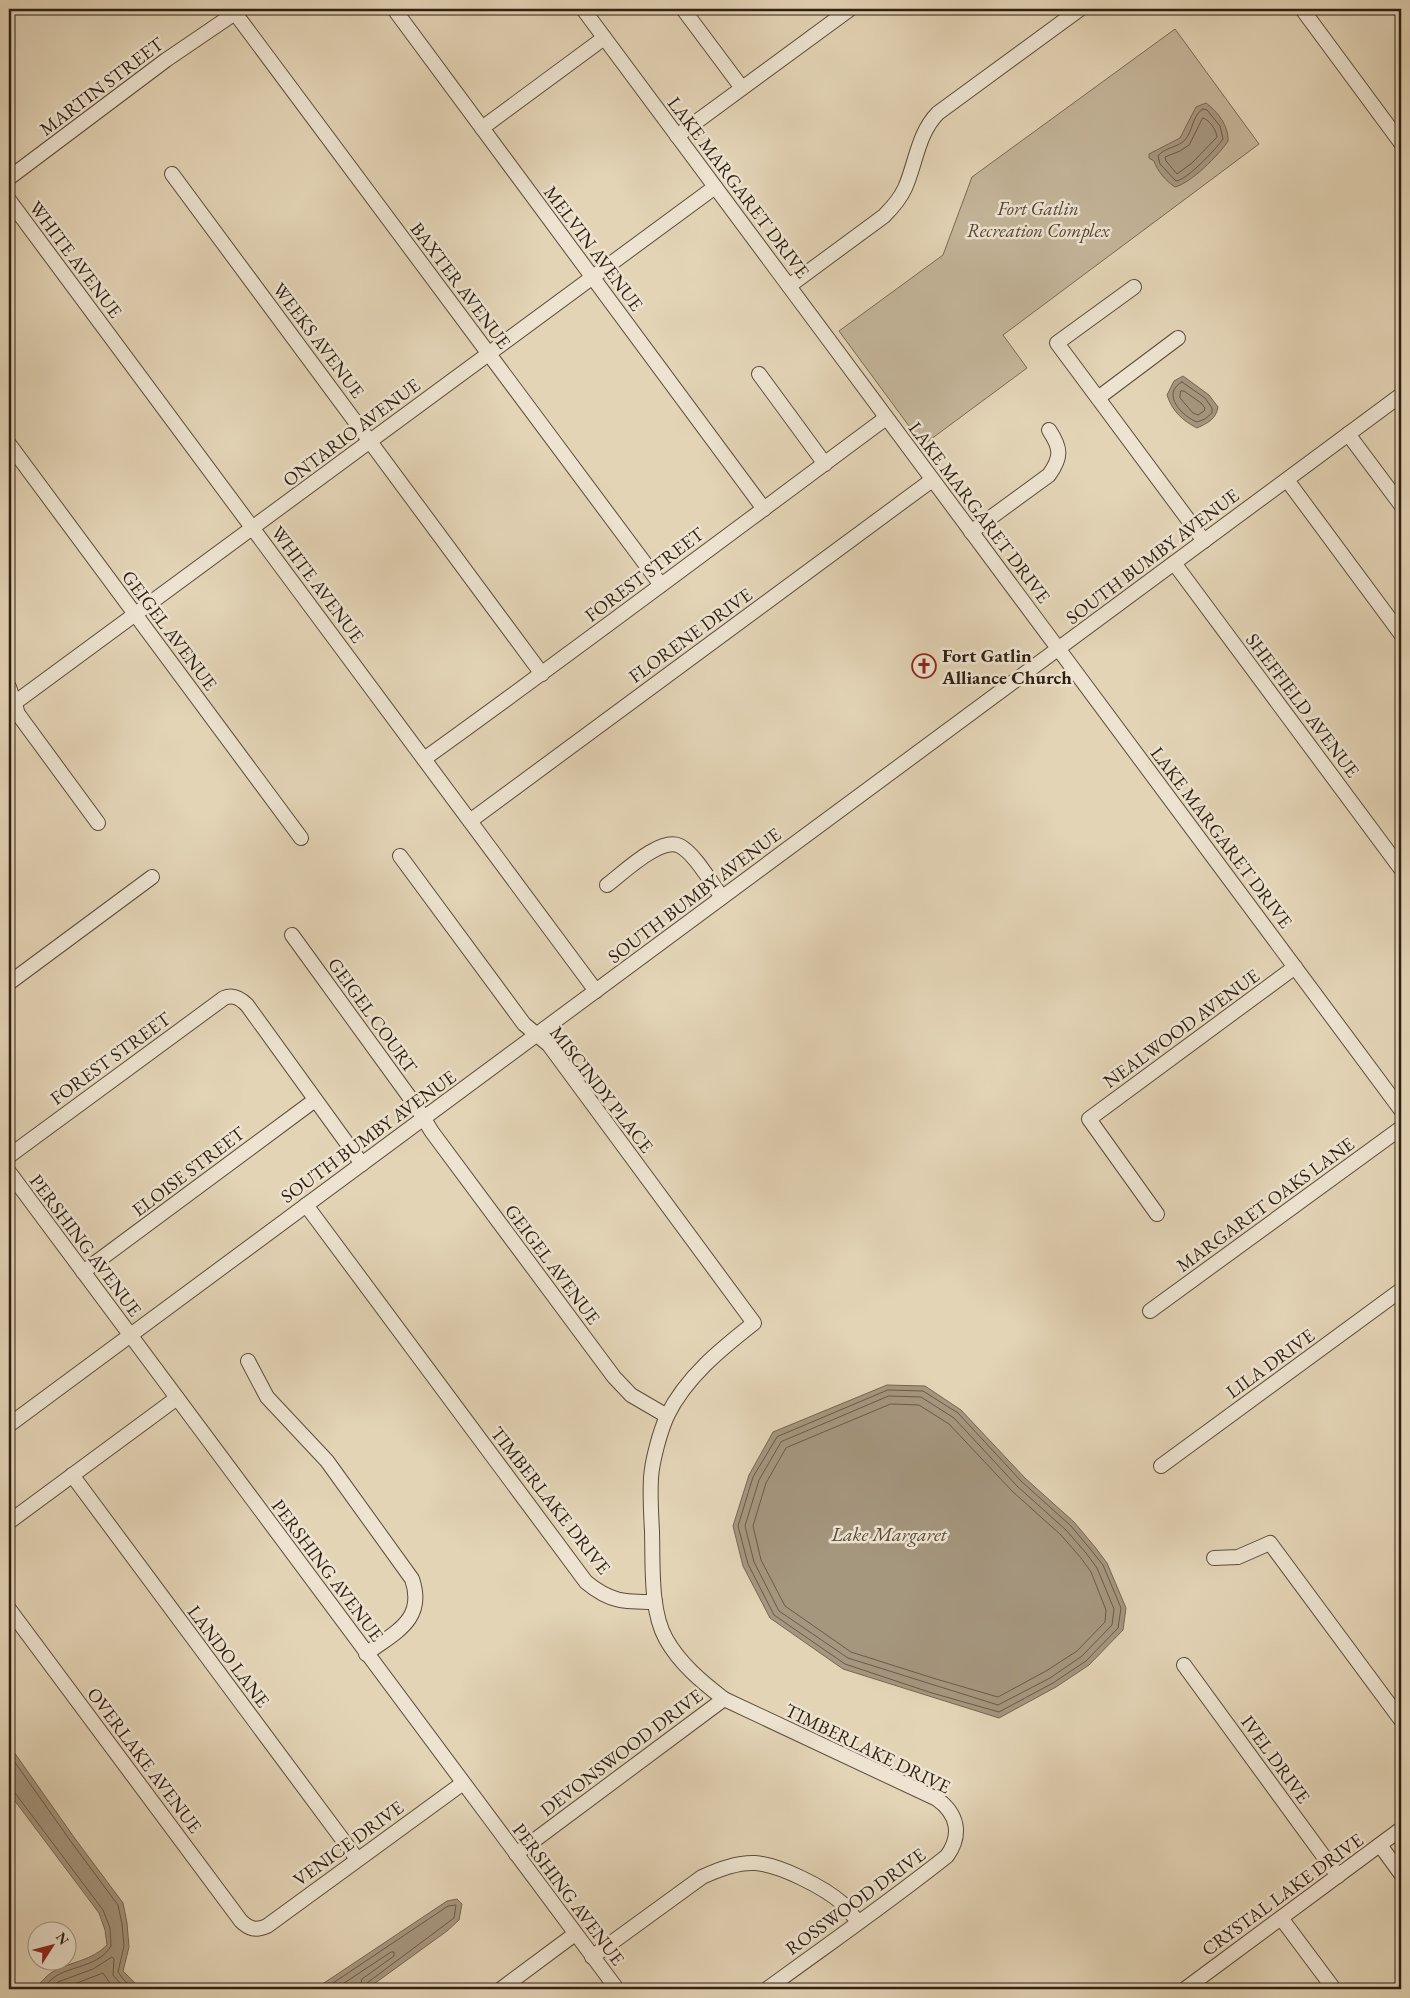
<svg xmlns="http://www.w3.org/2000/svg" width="1410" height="1998" font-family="'EB Garamond',serif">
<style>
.green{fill:#c4b59a;stroke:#796a56}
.water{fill:#a5967e;stroke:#756653}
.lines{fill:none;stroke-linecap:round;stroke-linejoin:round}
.shore{stroke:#6a5a48;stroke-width:1}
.minor-casing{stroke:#5b4c3b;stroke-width:16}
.minor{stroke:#ede3d0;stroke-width:14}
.labels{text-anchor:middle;stroke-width:5;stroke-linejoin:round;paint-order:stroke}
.street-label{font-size:19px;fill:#2e1f12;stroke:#ede3d0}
.park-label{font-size:19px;font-style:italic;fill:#544434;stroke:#ede3d0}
.poi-label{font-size:19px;font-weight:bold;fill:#2e1f12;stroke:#ede3d0;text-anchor:start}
.water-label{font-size:20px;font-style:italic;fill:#584938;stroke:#ede3d0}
</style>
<rect width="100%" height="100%" fill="#e3d4b6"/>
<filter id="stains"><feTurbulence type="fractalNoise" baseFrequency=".004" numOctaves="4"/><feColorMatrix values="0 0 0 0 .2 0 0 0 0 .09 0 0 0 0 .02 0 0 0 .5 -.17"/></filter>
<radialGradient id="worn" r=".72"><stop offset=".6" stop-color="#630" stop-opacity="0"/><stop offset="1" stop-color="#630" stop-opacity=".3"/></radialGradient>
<path class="green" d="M1175,29L1259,144L1003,335L1027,368L923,445L839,331L943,255L972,177Z"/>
<g class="water">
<path d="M1206,103C1217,111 1229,126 1228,141C1219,155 1191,183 1175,187C1167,182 1157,171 1154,161L1149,158V154L1180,138L1196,107Z"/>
<path d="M1183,376L1209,395L1218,407C1216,419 1208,423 1197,428C1183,421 1172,411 1167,395L1174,381Z"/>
<path d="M887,1385L925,1386L961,1410L1025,1478L1074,1522L1095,1547L1107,1563L1126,1608L1123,1630L1089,1665L1056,1687L999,1718L843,1669L770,1618L743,1566L733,1526L749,1475L773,1432Z"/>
<path d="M9,1745L76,1840L123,1903L127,1923L129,1947L123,1971L141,1989H33C41,1984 46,1975 54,1971C73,1961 91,1961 107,1945L105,1930L99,1913L9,1793Z"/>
<path d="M457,1899L462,1904L459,1920L447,1931L367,1989H315L447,1901Z"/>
</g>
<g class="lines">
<g class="shore">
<path d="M1203,109L1207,110L1220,126L1223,139C1216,149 1187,180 1176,181L1160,164L1158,156C1165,147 1177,148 1185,140C1193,131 1192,115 1203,109Z"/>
<path d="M1203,118C1210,120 1216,130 1217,137L1192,163L1177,174L1166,161L1165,157L1180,151L1189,145Z"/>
<path d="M1182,382L1205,398L1212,408V413L1205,419L1197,422C1183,417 1160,394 1182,382Z"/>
<path d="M1181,391H1184L1201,403L1205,408L1204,411L1198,415L1193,413L1180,398Z"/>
<path d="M888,1390L923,1391L958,1413L1021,1481L1071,1526L1091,1550L1103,1565L1121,1608L1118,1628L1086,1661L1053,1683L999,1712L932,1693L845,1664L774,1615L748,1564L738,1526L753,1477L777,1437Z"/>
<path d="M889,1396L921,1397L954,1418L1017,1486L1066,1530L1086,1553L1097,1568L1114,1609L1112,1625L1082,1656L1050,1678L998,1705L848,1658L779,1611L754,1562L745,1526L759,1480L781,1442Z"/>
<path d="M891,1404L919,1405L949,1424L1012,1491L1061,1535L1081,1558L1091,1572L1106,1610L1105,1622L1077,1651L1046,1671L998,1697L936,1679L851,1652L785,1606L761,1560L753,1526L766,1483L786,1448Z"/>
<path d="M9,1754L72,1843L118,1905L122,1924L124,1946L118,1972L123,1979L134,1989"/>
<path d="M9,1791L15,1793L103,1910L110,1928L111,1946C99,1966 75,1965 56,1976C51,1979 46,1985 42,1989"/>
<path d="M50,1989L58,1982L93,1969L112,1957L114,1959L113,1975L125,1989"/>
<path d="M61,1989L103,1973L114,1989"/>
<path d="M324,1989L448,1906L456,1905L454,1918L367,1983L365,1989"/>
<path d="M335,1989L391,1952H394V1956L362,1979L359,1989"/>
</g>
<g class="minor-casing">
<g id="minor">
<path d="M232,9L661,585"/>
<path d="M394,9L764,509"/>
<path d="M583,9L1401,1110"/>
<path d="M683,9L742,88"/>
<path d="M1302,9L1401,143"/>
<path d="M482,128L604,38"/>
<path d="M677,136L850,9"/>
<path d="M172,174L542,674"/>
<path d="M9,178L166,60L241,9"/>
<path d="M9,200L596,991"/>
<path d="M789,286L884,216C892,208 900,199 905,188C916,163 918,133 938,113L1080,9"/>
<path d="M1134,287L1057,343L1204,541"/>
<path d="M759,374L825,464"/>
<path d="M1098,398L1178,338"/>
<path d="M1348,434L1401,505"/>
<path d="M9,444L301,838"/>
<path d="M1287,480L1401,634"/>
<path d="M971,532L1049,475C1062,457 1061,448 1049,430"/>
<path d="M1174,563L1401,869"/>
<path d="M9,687L18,714L98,823"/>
<path d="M9,707L715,187"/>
<path d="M424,759C580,647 732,532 886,418"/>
<path d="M470,821L932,480"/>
<path d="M400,856L524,1024L549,1045L754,1323C721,1349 686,1377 667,1416C660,1432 652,1461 651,1478C650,1496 651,1514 652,1531C653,1564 650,1611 666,1639C680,1664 702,1682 724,1699L937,1799C958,1814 962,1835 947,1856C888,1903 827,1945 767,1989"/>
<path d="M607,885C623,873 661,836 680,846C695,854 711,883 722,897"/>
<path d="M292,935L416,1106L432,1132L614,1377L631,1395L667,1416"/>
<path d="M9,983L152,877"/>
<path d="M9,1156L224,998C233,994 240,998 247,1005L362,1164"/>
<path d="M9,1172L617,1989"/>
<path d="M306,1205L586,1582C610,1602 624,1602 655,1602"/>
<path d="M1157,1214L1089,1119L1295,967"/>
<path d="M83,1272L315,1100"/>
<path d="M1150,1311L1401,1128"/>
<path d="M248,1361L267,1397L327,1461L412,1579C426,1620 395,1632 366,1654"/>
<path d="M9,1425L1401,395"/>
<path d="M1161,1466L1401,1290"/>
<path d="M72,1475L357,1859"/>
<path d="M9,1522L177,1398"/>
<path d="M1214,1558L1238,1557L1270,1543L1401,1720"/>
<path d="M9,1609L241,1921C249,1929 256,1931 267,1926L463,1783"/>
<path d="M1184,1665L1338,1876"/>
<path d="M1380,1845L1401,1874"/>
<path d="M516,1854L724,1699"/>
<path d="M1281,1918L1334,1989"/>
<path d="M592,1957L702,1877C719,1869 737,1862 755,1863C780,1865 824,1887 843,1904C848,1909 853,1916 858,1922"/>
<path d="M501,1989L575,1934"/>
<path d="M1185,1989L1401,1829"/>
</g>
</g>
<use href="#minor" class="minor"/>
</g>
<defs>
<g id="church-ring" transform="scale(1.25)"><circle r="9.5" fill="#ede3d0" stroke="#8f2418" stroke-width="1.5"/><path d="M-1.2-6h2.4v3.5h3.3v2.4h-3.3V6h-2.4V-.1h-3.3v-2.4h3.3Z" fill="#8f2418"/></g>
</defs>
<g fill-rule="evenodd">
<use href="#church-ring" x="924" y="666"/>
</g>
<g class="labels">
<g class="street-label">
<text transform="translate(101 86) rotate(-37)" y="7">MARTIN STREET</text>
<text transform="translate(739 187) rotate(53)" y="7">LAKE MARGARET DRIVE</text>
<text transform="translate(594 248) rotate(53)" y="7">MELVIN AVENUE</text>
<text transform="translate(76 259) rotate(53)" y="7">WHITE AVENUE</text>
<text transform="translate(461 285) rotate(53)" y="7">BAXTER AVENUE</text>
<text transform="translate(319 340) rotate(53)" y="7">WEEKS AVENUE</text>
<text transform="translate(351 432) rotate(-37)" y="7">ONTARIO AVENUE</text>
<text transform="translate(980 512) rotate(53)" y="7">LAKE MARGARET DRIVE</text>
<text transform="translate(1152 556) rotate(-37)" y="7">SOUTH BUMBY AVENUE</text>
<text transform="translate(644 574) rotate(-37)" y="7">FOREST STREET</text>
<text transform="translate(318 584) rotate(53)" y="7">WHITE AVENUE</text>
<text transform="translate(170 630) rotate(53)" y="7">GEIGEL AVENUE</text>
<text transform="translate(690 635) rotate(-36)" y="7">FLORENE DRIVE</text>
<text transform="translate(1303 705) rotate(53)" y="7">SHEFFIELD AVENUE</text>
<text transform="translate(1222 837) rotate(53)" y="7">LAKE MARGARET DRIVE</text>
<text transform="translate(694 895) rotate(-37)" y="7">SOUTH BUMBY AVENUE</text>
<text transform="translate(373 1015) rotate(54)" y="7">GEIGEL COURT</text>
<text transform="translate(1181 1028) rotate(-36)" y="7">NEALWOOD AVENUE</text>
<text transform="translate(110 1058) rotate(-36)" y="7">FOREST STREET</text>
<text transform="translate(602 1089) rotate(52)" y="7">MISCINDY PLACE</text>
<text transform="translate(368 1136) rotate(-36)" y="7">SOUTH BUMBY AVENUE</text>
<text transform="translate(188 1171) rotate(-37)" y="7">ELOISE STREET</text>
<text transform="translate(1265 1204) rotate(-36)" y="7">MARGARET OAKS LANE</text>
<text transform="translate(86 1245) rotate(53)" y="7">PERSHING AVENUE</text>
<text transform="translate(553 1264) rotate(53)" y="7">GEIGEL AVENUE</text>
<text transform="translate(1270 1363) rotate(-36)" y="7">LILA DRIVE</text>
<text transform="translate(551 1500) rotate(52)" y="7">TIMBERLAKE DRIVE</text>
<text transform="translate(328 1570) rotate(53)" y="7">PERSHING AVENUE</text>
<text transform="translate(229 1656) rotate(53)" y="7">LANDO LANE</text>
<text transform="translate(868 1748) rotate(26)" y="7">TIMBERLAKE DRIVE</text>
<text transform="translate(621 1752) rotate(-37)" y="7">DEVONSWOOD DRIVE</text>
<text transform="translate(1276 1759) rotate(54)" y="7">IVEL DRIVE</text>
<text transform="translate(145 1760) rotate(53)" y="7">OVERLAKE AVENUE</text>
<text transform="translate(348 1843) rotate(-36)" y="7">VENICE DRIVE</text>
<text transform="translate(569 1894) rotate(53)" y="7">PERSHING AVENUE</text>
<text transform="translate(1282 1894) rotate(-36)" y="7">CRYSTAL LAKE DRIVE</text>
<text transform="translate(855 1901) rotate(-36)" y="7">ROSSWOOD DRIVE</text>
</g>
<g class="park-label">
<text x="1038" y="215">Fort Gatlin<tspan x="1038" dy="22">Recreation Complex</tspan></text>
</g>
<g class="poi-label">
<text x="942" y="662">Fort Gatlin<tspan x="942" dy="22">Alliance Church</tspan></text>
</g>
<g class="water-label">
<text x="889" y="1541">Lake Margaret</text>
</g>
</g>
<rect width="1410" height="1998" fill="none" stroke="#e3d4b6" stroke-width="30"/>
<rect x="10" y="10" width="1390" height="1978" fill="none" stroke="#2e1f12" stroke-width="2.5"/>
<rect x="15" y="15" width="1380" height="1968" fill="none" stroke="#2e1f12"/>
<g transform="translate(52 1946) rotate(54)"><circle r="24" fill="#ede3d0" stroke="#a19584"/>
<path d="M0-4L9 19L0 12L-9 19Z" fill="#8f2418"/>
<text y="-8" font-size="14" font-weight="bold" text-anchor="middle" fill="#2e1f12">N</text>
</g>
<rect width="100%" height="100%" filter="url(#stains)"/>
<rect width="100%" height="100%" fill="url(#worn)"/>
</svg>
